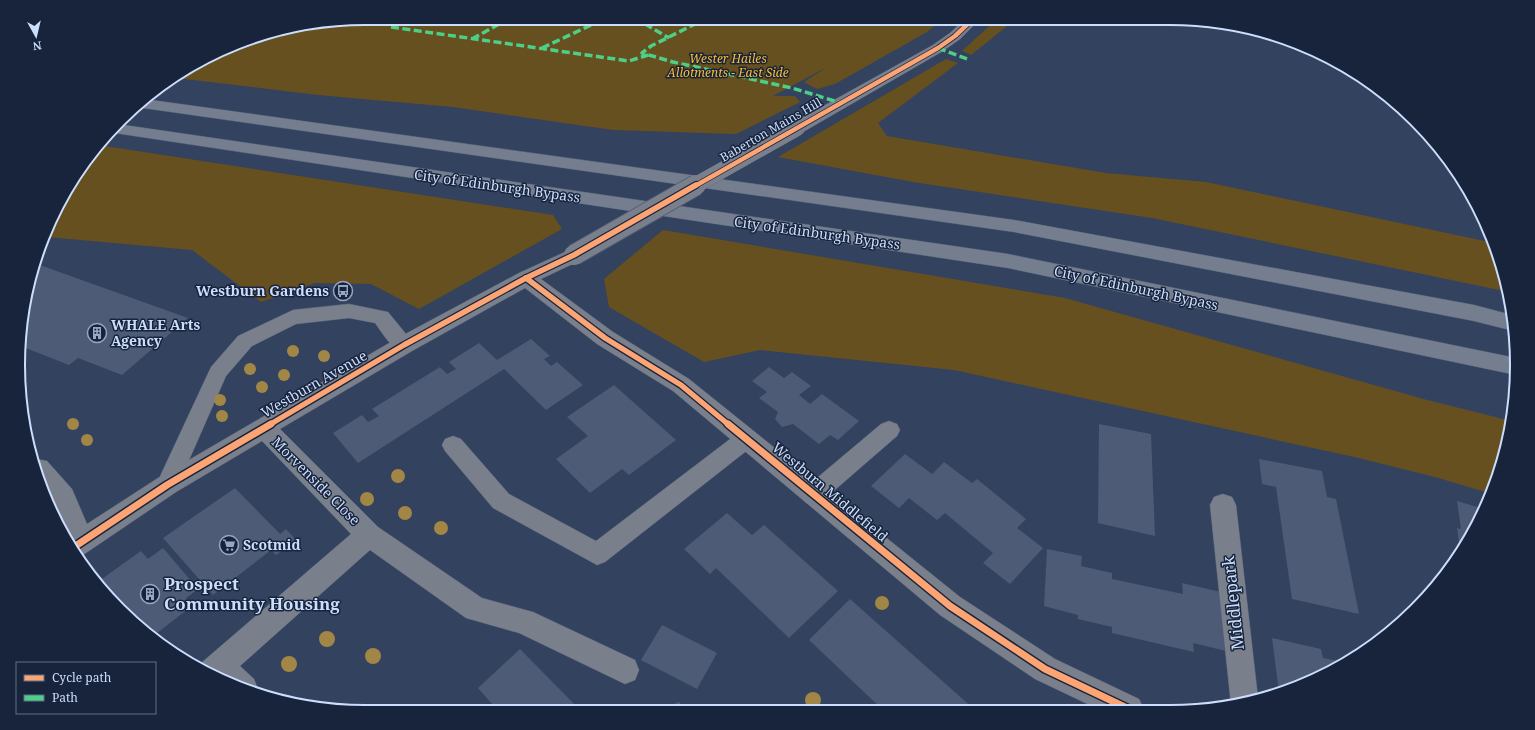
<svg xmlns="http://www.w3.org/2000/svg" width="1535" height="730" font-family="'Noto Serif',serif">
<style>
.green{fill:#67501f}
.building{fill:#4d5b76}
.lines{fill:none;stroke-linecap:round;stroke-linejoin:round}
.service-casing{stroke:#525f78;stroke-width:1}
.minor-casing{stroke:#525f78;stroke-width:1}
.trunk-casing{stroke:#525f78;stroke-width:1}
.service{fill:#797f8b;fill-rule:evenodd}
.minor{fill:#797f8b;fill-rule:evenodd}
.trunk{fill:#747e8f;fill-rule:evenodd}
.minor-bridge-far1-casing{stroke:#525f78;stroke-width:16;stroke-linecap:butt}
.minor-bridge-casing{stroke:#525f78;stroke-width:22;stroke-linecap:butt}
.minor-bridge-far1{stroke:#797f8b;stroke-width:16}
.minor-bridge{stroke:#797f8b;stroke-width:20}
.quiet{stroke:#4dcf88;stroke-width:3.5;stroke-dasharray:8 3.5;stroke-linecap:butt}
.cycleway-far2-casing{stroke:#18243c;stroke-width:6}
.cycleway-far1-casing{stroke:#18243c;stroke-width:8}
.cycleway-casing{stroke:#18243c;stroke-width:10}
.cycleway-far2{stroke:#fda474;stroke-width:4.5}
.cycleway-far1{stroke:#fda474;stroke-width:5.5}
.cycleway{stroke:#fda474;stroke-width:7}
.tree{fill:#a28645}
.labels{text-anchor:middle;stroke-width:3;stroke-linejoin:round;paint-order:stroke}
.far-park-label{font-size:12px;font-style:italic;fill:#fcbd31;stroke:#18243c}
.far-street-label{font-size:12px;fill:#ccdefe;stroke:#18243c}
.street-label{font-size:14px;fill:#ccdefe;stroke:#18243c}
.poi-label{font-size:14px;font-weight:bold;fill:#ccdefe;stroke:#18243c;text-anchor:start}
.near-poi-label{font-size:17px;font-weight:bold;fill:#ccdefe;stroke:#18243c;text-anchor:start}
.near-street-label{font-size:17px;fill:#ccdefe;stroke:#18243c}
.rim{fill:none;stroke:#ccdefe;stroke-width:2}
</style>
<rect width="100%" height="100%" fill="#33425e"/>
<g class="green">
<path d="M365,18H944L927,32L835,84L817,89L804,82L827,67L773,96H795L800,102L736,134L613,130L453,107L318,95L176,78L253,36Z"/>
<path d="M998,18H1017L971,55L962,51Z"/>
<path d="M946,59L958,63L878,123L887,136L1106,173L1206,182L1494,243L1509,292L1152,218L913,182L778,157Z"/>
<path d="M98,145L553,215L562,229L419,309L371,284L315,283L261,302L192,250L47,237L65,191Z"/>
<path d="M663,230L1065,298L1427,400L1511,421L1510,433L1492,494L1435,477L1359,458L954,370L760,350L704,362L609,307L604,279Z"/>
</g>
<g class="building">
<path d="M37,264L188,318L122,375L78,358L69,365L23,347L25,297Z"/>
<path d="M531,339L550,356L544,359L551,366L557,362L583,385L546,410L504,369L358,463L333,433L362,415L368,422L379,416L372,409L440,367L447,374L456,369L449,362L479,343L497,360Z"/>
<path d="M769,367L784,378L792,372L811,386L799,395L810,404L822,394L859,421L838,440L830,435L819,444L793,424L782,427L775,419L778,412L759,398L767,392L752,381Z"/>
<path d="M614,385L676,440L629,475L622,469L590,493L556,459L588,436L567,417Z"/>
<path d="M1099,424L1151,434L1155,536L1098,523Z"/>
<path d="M905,454L932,474L944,462L972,483L977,479L1026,519L1017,528L1043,548L1010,584L983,563L993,553L945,513L937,520L909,498L899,508L871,486Z"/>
<path d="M1259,459L1322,471L1327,497L1336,499L1359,614L1292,599L1276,487L1262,484Z"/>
<path d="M235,488L280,534L286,529L296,540L276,555L271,550L213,595L163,538Z"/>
<path d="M1457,501L1484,509L1460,550L1457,528L1461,529Z"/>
<path d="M727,513L752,535L764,525L838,591L789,638L716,568L710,574L684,549Z"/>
<path d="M163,548L198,589L186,598L193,605L152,637L120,611L99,581L141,551L148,559Z"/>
<path d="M1047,549L1082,556L1081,566L1112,573V579L1183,594L1182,583L1221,592L1226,651L1193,643L1194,652L1112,633V627L1078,619V615L1044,606Z"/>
<path d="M850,599L975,710H883L809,640Z"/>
<path d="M662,625L717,653L697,689L641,660Z"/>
<path d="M1272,638L1321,649L1323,658L1343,662L1303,685L1279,692Z"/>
<path d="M520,649L581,711L499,712L478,688Z"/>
<path d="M680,702L682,711H652Z"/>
</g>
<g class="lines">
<g class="service-casing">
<g id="service">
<path d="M349,304L388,312L411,340L414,345L411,350C394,355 384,335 375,323L349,318L296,324L252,346L226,376L175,492L167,495L159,492L156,485L211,367L238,336L293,310Z"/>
<path d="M889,421L897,424L900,430L897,436L821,502L813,505L805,502L802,495L805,488L881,424Z"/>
<path d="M746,430L754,433L757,439L754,445L605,562L597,565L493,508L445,451L442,445L445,439L453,436L461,439L509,494L596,541L738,433Z"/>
</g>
</g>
<g class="minor-casing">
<g id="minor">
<path d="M966,18H981L960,39L943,51L803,132L797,133L791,132L789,128L791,124L933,45L950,33Z"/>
<path d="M574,248L581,250L584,255L581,260L541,279L613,332L689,379L960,597L1055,659L1139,699L1144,709H1098L1035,679L940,615L673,391L597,344L525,288L412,351L280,429L378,527L482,598L533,612L635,660L639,670L635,680L625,684L519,633L466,618L370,550L240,666L254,679L258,689L257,693L232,685L198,668L200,664L351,534L262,441L176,492L83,555L81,556L67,537L53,504L47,496L36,459L47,461L72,489L87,524L158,478L396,339L519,273Z"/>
<path d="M1223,494L1232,497L1236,505L1258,698L1231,705L1210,505L1214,497Z"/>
</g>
</g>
<g class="trunk-casing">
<g id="trunk">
<path d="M144,99L1014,220L1474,305L1512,315L1514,331L1474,321L1014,232L136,107Z"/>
<path d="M117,124L1008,254L1516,358V375L1008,268L108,132Z"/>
</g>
</g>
<use href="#service" class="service"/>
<use href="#minor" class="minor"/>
<use href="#trunk" class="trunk"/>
<g class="minor-bridge-far1-casing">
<path id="minor-bridge-far1" d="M694,186L797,128"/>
</g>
<g class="minor-bridge-casing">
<path id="minor-bridge" d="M574,255L696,185"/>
</g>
<use href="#minor-bridge-far1" class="minor-bridge-far1"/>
<use href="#minor-bridge" class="minor-bridge"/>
<g class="quiet">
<path d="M635,18L669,38"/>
<path d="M686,18L696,24"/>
<path d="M707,18L651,46L642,53L673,62L792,88L841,103"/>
<path d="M391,27L629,61L648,55"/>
<path d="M472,39L510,18"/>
<path d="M542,48L606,18"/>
<path d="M938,48L970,60"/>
</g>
<g class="cycleway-far2-casing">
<path id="cycleway-far2" d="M695,186L938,48L955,36L974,18"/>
</g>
<g class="cycleway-far1-casing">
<g id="cycleway-far1">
<path d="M526,278L605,338L681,385L729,425"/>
<path d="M269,425L404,345L526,278L574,255L696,185"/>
</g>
</g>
<g class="cycleway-casing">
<g id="cycleway">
<path d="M728,424L950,606L1045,669L1129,709"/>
<path d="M74,547L167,485L271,424"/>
</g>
</g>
<use href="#cycleway-far2" class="cycleway-far2"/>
<use href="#cycleway-far1" class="cycleway-far1"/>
<use href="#cycleway" class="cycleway"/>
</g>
<g class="tree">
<circle cx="293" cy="351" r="6"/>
<circle cx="324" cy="356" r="6"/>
<circle cx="250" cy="369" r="6"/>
<circle cx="284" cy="375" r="6"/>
<circle cx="262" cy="387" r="6"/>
<circle cx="220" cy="400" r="6"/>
<circle cx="222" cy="416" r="6"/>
<circle cx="73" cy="424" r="6"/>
<circle cx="87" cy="440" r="6"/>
<circle cx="398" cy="476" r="7"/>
<circle cx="367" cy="499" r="7"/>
<circle cx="405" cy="513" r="7"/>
<circle cx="441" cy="528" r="7"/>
<circle cx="882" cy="603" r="7"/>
<circle cx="327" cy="639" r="8"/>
<circle cx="373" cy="656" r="8"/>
<circle cx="289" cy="664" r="8"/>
<circle cx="813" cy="700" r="8"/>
</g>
<defs>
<g id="bus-ring" transform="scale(1)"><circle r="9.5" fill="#18243c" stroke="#96a7c6" stroke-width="1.5"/><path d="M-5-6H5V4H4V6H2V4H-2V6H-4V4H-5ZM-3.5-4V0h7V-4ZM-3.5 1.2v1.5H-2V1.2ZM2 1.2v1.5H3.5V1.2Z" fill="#96a7c6"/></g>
<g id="building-ring" transform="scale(1)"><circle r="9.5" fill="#18243c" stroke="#96a7c6" stroke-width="1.5"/><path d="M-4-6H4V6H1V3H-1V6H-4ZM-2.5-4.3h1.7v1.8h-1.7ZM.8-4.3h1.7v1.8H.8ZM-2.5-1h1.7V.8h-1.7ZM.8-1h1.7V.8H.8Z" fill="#96a7c6"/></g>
<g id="supermarket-ring" transform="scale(1)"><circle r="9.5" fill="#18243c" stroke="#96a7c6" stroke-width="1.5"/><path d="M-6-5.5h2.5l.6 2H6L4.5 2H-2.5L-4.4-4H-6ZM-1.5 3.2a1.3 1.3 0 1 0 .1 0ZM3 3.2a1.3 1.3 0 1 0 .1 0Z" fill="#96a7c6"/></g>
</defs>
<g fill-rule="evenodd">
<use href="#bus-ring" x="343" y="291"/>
<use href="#building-ring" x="97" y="333"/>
<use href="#supermarket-ring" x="229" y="545"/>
<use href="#building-ring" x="150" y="594"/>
</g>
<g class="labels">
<g class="far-park-label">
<text x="728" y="63">Wester Hailes<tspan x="728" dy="14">Allotments - East Side</tspan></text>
</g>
<g class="far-street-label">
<text transform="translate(771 130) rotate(-30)" y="4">Baberton Mains Hill</text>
</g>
<g class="street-label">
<text transform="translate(497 186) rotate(8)" y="5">City of Edinburgh Bypass</text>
<text transform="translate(817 233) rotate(8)" y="5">City of Edinburgh Bypass</text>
<text transform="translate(1136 288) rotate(12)" y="5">City of Edinburgh Bypass</text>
<text transform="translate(314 384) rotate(-30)" y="5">Westburn Avenue</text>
<text transform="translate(316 481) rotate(45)" y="5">Morvenside Close</text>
<text transform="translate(830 492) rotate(40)" y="5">Westburn Middlefield</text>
</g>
<g class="poi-label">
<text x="329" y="296" text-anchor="end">Westburn Gardens</text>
<text x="111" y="330">WHALE Arts<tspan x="111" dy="16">Agency</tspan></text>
<text x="243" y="550">Scotmid</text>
</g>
<g class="near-poi-label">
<text x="164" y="590">Prospect<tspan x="164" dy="20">Community Housing</tspan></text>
</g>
<g class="near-street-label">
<text transform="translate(1233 603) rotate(-96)" y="6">Middlepark</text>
</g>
</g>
<path d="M0 0H1535V730H0ZM365 25H1170A340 340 0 0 1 1510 365V365A340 340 0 0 1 1170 705H365A340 340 0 0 1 25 365V365A340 340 0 0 1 365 25Z" fill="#18243c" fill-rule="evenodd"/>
<path class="rim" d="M365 25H1170A340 340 0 0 1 1510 365V365A340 340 0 0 1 1170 705H365A340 340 0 0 1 25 365V365A340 340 0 0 1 365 25Z"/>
<rect x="16" y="662" width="140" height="52" fill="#18243c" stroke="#606e8a"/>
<rect x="24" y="675" width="20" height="6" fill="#fda474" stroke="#606e8a"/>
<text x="52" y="682" font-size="12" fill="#ccdefe">Cycle path</text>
<rect x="24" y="695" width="20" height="6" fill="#4dcf88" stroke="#606e8a"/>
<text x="52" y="702" font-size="12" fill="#ccdefe">Path</text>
<g transform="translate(36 36) rotate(172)" stroke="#18243c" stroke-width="3" paint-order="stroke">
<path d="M0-3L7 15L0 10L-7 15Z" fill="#ccdefe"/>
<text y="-6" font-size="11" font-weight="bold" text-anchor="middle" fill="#ccdefe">N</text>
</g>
</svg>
